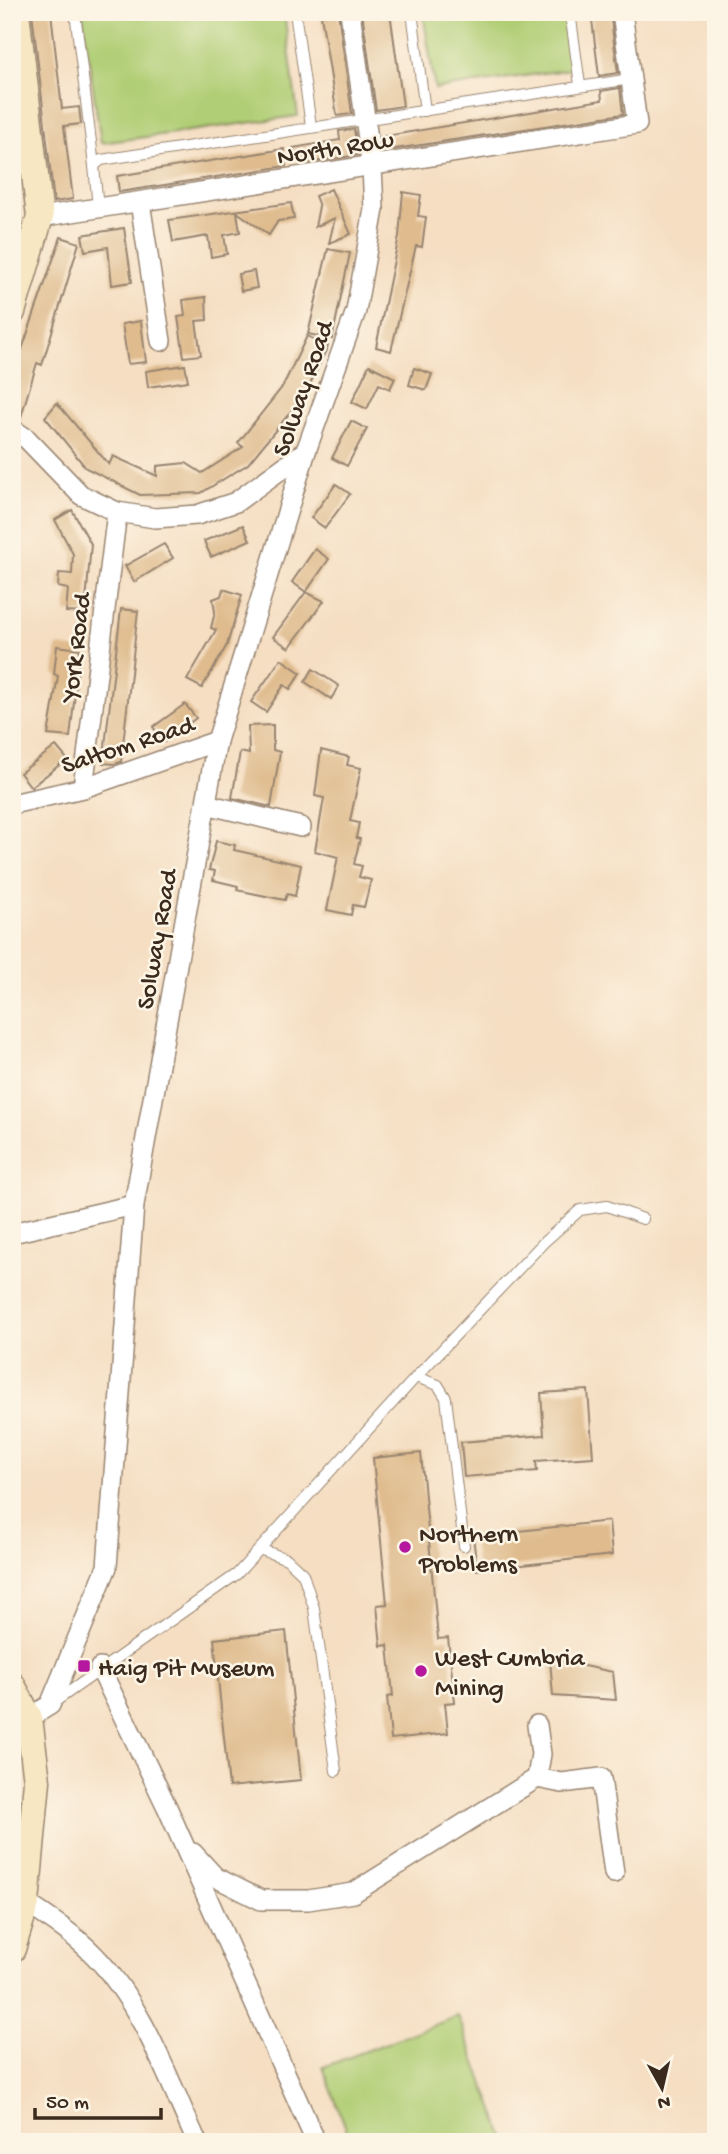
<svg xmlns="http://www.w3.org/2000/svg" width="728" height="2154" font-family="'Gochi Hand',sans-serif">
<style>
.green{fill:#b0ce75;stroke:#767c4a;stroke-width:2}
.building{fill:#dfbb8d}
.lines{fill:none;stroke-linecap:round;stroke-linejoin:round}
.lane-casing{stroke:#988470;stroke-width:12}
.street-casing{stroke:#988470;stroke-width:22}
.secondary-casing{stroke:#988470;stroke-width:29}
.lane{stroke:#fff;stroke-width:10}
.street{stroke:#fff;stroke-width:19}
.secondary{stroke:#f7e8c3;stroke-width:26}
.poi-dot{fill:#b5179e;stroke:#fcf5e5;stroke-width:2.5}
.labels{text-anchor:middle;stroke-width:5;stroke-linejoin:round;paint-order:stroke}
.street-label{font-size:26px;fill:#3b2a1e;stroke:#fcf5e5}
.poi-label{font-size:26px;fill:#3b2a1e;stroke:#fcf5e5;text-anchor:start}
</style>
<rect width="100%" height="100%" fill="#fcf5e5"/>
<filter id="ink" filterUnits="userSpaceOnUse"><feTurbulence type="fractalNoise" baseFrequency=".0143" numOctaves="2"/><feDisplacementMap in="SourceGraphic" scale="14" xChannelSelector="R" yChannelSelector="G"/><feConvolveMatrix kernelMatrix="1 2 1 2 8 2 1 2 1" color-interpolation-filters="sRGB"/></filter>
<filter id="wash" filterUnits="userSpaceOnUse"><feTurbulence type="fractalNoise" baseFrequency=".00686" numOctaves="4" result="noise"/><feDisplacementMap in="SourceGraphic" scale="28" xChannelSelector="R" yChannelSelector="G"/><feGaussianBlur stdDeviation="1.57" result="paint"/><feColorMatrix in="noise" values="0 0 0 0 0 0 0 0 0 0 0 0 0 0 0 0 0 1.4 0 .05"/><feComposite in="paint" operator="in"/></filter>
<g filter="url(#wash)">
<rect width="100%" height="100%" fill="#f5dec2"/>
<g class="green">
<path d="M82,12H284L298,116L101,143Z"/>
<path d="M423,12H564L572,69L435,89Z"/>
<path d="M458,2016L506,2142H351L323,2067Z"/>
</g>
<g id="blocks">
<g class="building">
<path d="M32,12H51L62,109L79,107L81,124L64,126L73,199L54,202Z"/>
<path d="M338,12L352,114L337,116L321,15Z"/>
<path d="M362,12H390L403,106L376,110Z"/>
<path d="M591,12H610L618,73L599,76Z"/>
<path d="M620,88L623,114L382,151L380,137L602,100L601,91Z"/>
<path d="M354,129L358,155L301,164L293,148L340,140L339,131Z"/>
<path d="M284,149L286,166L119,192L117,176Z"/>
<path d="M331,189L351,234L329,243L335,218L315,227L319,206L315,196Z"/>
<path d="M403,192L421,195L418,216L426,217L422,247L416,246L391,351L376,347L399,236Z"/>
<path d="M291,203L294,219L278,221L269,235L237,212L240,232L224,235L227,254L211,257L208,236L173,242L169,220Z"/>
<path d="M124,228L132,282L112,285L108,247L85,251L82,235Z"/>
<path d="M61,237L79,243L42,365L37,363L20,420L12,417V378Z"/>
<path d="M328,249L350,253L332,339L308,334Z"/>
<path d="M254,271L257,288L241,291L238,274Z"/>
<path d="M206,297L207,320L196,321L201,355L184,357L178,317L185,316L183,300Z"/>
<path d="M141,321L146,362L128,364L122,324Z"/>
<path d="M307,336L328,346L306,393L248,464L201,493L140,495L86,468L45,417L57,403L109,465L113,456L157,476V466L186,463L202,473L243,447L238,443L283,386Z"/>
<path d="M185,365L188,381L148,387L146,371Z"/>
<path d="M369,365L395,378L390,389L379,384L367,409L352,402Z"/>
<path d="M414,368L432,374L426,390L409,385Z"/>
<path d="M351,421L367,429L347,466L332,458Z"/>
<path d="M336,484L350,494L325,528L311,518Z"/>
<path d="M72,510L91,544L85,613L66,612L68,589L58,587L59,573L72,574L73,554L55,520Z"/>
<path d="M243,525L250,540L211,557L204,541Z"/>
<path d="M164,544L173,558L134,582L125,566Z"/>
<path d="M315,549L329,559L306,592L292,582Z"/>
<path d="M223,589L242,595L227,645L202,688L187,680L216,630L211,628L215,612L213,599L221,596Z"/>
<path d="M306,592L324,601L289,648L273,637Z"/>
<path d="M121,609L138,611L121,762L114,764L103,763Z"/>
<path d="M57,646L80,649L70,737L48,735L58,676L54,674Z"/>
<path d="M281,659L301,673L290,689L284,685L266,712L251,702Z"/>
<path d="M313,669L339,686L331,699L305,682Z"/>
<path d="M185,704L196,718L164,742L153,727Z"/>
<path d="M273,725V750L280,752L271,807L232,798L240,752L249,754L248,726Z"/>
<path d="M56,746L67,759L31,787L20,773Z"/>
<path d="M321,750L349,757L347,765L361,768L350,821L359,823L356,838L360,839L354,864L362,866L359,877L371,880L364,907L353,905L351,915L327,910L338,857L315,851L324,798L315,796Z"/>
<path d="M216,841L235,845L234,850L301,865L295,896L287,894L285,900L237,890L238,886L213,880L215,871L209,870Z"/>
<path d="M588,1390L593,1457L536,1461L537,1471L464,1477L461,1442L544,1435L541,1393Z"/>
<path d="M421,1453L438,1639L448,1638L455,1702L445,1703L448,1733L391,1739L387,1697L393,1696L388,1645L381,1646L377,1605L387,1604L373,1458Z"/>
<path d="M609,1521L612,1555L477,1570L473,1536Z"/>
<path d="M286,1631L301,1780L229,1787L214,1639Z"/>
<path d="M550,1659L613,1672L616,1700L553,1696Z"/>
</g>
</g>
</g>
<g filter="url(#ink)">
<use href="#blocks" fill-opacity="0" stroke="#988470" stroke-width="2"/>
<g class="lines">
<g class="lane-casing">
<g id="lane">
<path d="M75,12L94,166"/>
<path d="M295,12L311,126"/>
<path d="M412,12L425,111"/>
<path d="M570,12L580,85"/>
<path d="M98,208L94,166L101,160L631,79"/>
<path d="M416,1377L438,1385L446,1398L464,1546"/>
<path d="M262,1550L287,1559L303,1574L314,1608L336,1771"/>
<path d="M56,1701L237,1574L416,1377L544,1242L580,1210L607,1206L643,1219"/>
</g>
</g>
<g class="street-casing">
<g id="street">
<path d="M140,202L161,341"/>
<path d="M40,217L637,124L622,12"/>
<path d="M12,429L27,439L81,495L117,512L155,518L197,515L236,502L306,451"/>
<path d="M83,788L117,512"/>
<path d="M12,804L83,788L217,741"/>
<path d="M206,804L301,827"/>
<path d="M12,1233L134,1205"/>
<path d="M100,1668L167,1807L316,2142"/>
<path d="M12,1718H29L50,1705L107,1567L134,1205L217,741L306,451L356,311L374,209L372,167L350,12"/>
<path d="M537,1778L562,1783L601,1778L614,1873"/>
<path d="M193,1853L215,1877L261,1900H308L353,1893L537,1778L541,1754L537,1725"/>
<path d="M26,1903C50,1919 74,1934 94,1955C143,2005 168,2079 197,2142"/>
</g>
</g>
<g class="secondary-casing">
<g id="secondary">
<path d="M12,312L40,217L16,12"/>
<path d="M12,1685L29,1718L37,1781L26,1903L12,1949"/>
</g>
</g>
<use href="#lane" class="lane"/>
<use href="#street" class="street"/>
<use href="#secondary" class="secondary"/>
</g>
</g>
<g class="poi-dot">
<circle cx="405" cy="1547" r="7"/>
<rect x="77" y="1659" width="14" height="14" rx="3.5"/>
<circle cx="421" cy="1671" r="7"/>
</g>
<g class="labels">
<g class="street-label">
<text transform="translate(335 146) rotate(-9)" y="9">North Row</text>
<text transform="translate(301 388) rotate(-71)" y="9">Solway Road</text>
<text transform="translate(74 647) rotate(-83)" y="9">York Road</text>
<text transform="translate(127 743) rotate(-18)" y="9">Saltom Road</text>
<text transform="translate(155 939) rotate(-80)" y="9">Solway Road</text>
</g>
<g class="poi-label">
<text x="419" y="1541">Northern<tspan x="419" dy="30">Problems</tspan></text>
<text x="435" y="1665">West Cumbria<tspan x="435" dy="30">Mining</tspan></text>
<text x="98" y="1675">Haig Pit Museum</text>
</g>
</g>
<rect width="728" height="2154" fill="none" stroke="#fcf5e5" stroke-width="42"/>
<g transform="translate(662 2088) rotate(172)" stroke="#fcf5e5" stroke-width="5" paint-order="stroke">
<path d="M0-5L12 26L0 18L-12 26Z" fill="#3b2a1e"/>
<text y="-10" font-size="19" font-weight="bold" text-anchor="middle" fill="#3b2a1e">N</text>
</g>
<path d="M35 2108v10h126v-10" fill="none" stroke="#3b2a1e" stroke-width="3.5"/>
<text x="46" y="2108" font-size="21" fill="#3b2a1e" stroke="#fcf5e5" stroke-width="5" paint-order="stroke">50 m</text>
</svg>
